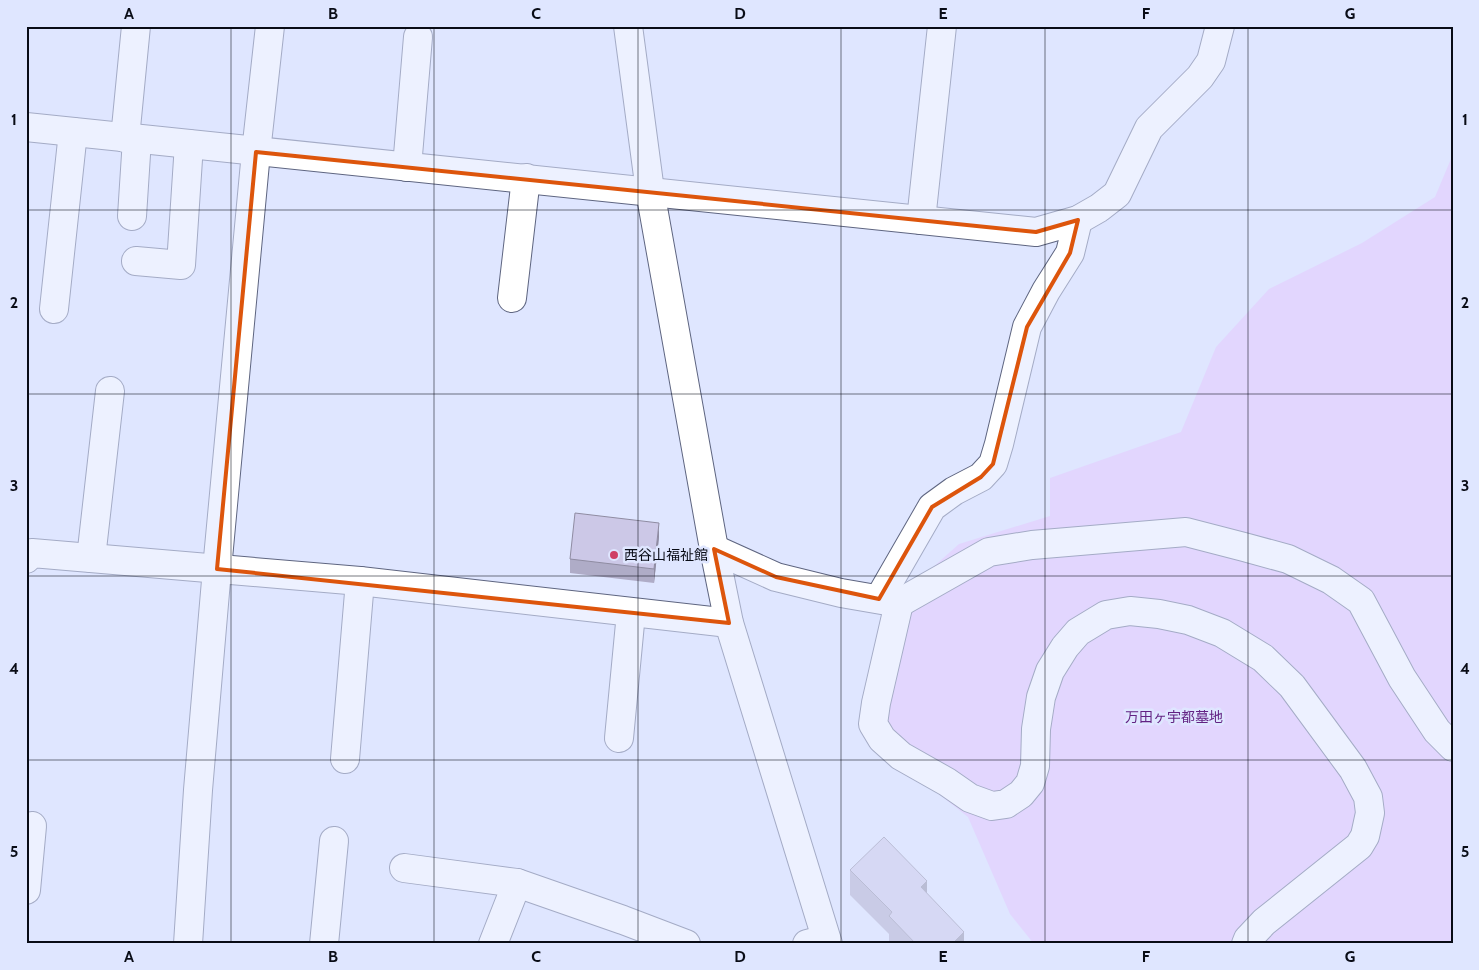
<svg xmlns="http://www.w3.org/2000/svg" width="1479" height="970" font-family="Cabin,'Noto Sans JP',sans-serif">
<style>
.green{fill:#e6c4fd}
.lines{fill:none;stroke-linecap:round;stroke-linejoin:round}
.minor-casing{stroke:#5e6580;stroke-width:30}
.tertiary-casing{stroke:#5e6580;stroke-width:30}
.minor{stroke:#fff;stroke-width:28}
.tertiary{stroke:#fff;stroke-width:28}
.wall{fill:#afacc7}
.shaded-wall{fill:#8f8ca2}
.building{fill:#ccc8e7;stroke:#8f8ca2}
.marked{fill:none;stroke:#dd550c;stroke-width:4;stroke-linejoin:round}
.grid{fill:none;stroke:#090c16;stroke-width:1;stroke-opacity:0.55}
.poi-dot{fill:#cf4066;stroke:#dfe6ff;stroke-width:2}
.labels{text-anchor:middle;stroke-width:5;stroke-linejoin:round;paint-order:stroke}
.poi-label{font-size:14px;fill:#090c16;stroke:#dfe6ff;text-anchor:start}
.park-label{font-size:14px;fill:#622283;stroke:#dfe6ff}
.neatline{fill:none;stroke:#090c16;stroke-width:2}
.grid-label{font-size:16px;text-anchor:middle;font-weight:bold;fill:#090c16}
</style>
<rect width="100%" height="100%" fill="#dfe6ff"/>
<path class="green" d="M1453,154V944H1034L1010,914L968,817L916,776L874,748L860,713L884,611L959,544L1050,516V478L1181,432L1216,347L1269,289L1362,243L1435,197Z"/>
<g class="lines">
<g class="minor-casing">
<g id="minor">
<path d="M26,127L1036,232L1078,220L1099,208L1117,194L1149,128L1200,77L1211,61L1220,26"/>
<path d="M125,138L136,26"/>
<path d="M407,167L418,37"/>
<path d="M132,216L137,139"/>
<path d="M921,220L942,26"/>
<path d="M136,261L181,265L189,144"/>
<path d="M512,298L526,178"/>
<path d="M54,309L73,132"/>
<path d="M714,549L776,577L841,593L899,603L989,552L1032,545L1186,532L1244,547L1288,559L1331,580L1361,601L1402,678L1437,731L1453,747"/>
<path d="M91,558L110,391"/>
<path d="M26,559L32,553L360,581L729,623"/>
<path d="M879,599L932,507L954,491L981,477L993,464L999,444L1027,327L1046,291L1070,253L1078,220"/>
<path d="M899,603L876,703L873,724L882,739L901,756L947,782L970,798L992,806L1006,804L1021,794L1030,783L1035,766L1036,729L1041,697L1050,671L1065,647L1078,632L1106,615L1130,611L1159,614L1188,620L1222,633L1263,658L1292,686L1353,769L1368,797L1370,813L1365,836L1359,846L1264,922L1248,939L1246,944"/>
<path d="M619,738L631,613"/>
<path d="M345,759L360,581"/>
<path d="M404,868L517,883L623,920L686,944"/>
<path d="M26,890L32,826"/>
<path d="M188,944L198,790L217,569L256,152L270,26"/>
<path d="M324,944L334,841"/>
<path d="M493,944L517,883"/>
<path d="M807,944L826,939"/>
</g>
</g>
<g class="tertiary-casing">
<path id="tertiary" d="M628,26L650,191L714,549L729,623L828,944"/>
</g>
<use href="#minor" class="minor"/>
<use href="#tertiary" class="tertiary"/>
</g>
<g class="wall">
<path d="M659,537L654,583L570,573V559Z"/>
<path d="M850,870L927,894L964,944H892L889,941V934L850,895Z"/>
</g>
<g class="shaded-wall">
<path d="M659,523V537L654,583V569Z"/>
<path d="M927,881V906L921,887Z"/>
<path d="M964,932V944H952Z"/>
</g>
<g class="building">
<path d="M575,513L659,523L654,569L570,559Z"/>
<path d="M884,837L927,881L921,887L964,932L952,944H916L889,916L892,912L850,870Z"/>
</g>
<path d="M0 0H1479V970H0ZM256,152L1036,232L1078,220L1070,253L1027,327L993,464L981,477L932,507L879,599L776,577L714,549L729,623L217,569Z" fill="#dfe6ff" fill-opacity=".55" fill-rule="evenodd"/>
<path class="marked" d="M256,152L1036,232L1078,220L1070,253L1027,327L993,464L981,477L932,507L879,599L776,577L714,549L729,623L217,569Z"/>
<path class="grid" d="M231,26V944M434,26V944M638,26V944M841,26V944M1045,26V944M1248,26V944M26,210H1453M26,394H1453M26,576H1453M26,760H1453"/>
<circle class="poi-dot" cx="614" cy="555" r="5"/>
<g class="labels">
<g class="poi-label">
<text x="624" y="560">西谷山福祉館</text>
</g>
<g class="park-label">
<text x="1174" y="722">万田ヶ宇都墓地</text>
</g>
</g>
<rect width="1479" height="970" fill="none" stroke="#dfe6ff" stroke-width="55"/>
<rect x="28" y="28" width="1424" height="914" class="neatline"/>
<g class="grid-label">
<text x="129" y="19">A</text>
<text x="333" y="19">B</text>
<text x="536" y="19">C</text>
<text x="740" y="19">D</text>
<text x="943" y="19">E</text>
<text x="1146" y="19">F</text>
<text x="1350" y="19">G</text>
<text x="14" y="125">1</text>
<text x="1465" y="125">1</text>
<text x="14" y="308">2</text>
<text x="1465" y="308">2</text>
<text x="14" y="491">3</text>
<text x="1465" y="491">3</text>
<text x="14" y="674">4</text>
<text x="1465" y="674">4</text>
<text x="14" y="857">5</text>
<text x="1465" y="857">5</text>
<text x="129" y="962">A</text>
<text x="333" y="962">B</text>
<text x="536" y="962">C</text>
<text x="740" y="962">D</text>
<text x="943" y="962">E</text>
<text x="1146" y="962">F</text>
<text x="1350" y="962">G</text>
</g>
</svg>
